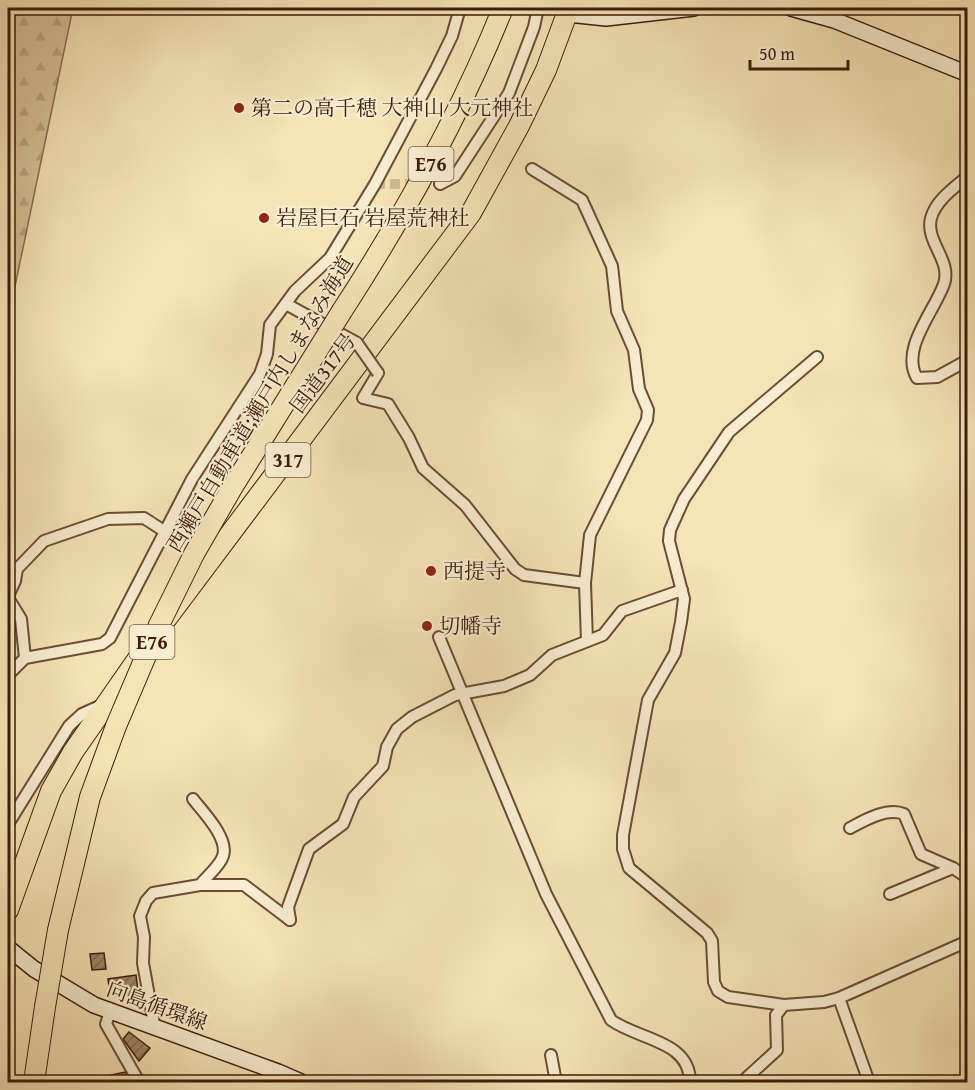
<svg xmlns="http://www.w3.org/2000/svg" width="975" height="1090" font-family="'Gentium Book Plus','Noto Serif JP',serif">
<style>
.forest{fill:url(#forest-firs);stroke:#8a6e52;stroke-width:1.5}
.building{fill:url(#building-hatch);stroke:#3d1b0b;stroke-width:1.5}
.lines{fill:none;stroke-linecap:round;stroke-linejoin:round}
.street-tunnel{stroke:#d0bc94;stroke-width:10;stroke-dasharray:10 5;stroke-linecap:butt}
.street-casing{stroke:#6b4d36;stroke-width:14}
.secondary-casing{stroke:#3d1b0b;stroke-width:18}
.highway-casing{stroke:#3d1b0b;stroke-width:22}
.street{stroke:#f8edd0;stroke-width:10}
.secondary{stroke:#f8edd0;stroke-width:15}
.highway{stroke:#f5e4b6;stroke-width:20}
.street-bridge-casing{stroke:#6b4d36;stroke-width:14;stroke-linecap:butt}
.highway-bridge-casing{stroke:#3d1b0b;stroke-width:22;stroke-linecap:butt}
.street-bridge{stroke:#f8edd0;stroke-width:10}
.highway-bridge{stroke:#f5e4b6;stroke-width:20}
.poi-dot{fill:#8f2418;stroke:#f8edd0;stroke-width:2}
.labels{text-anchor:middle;stroke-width:4.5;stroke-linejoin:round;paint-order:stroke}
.shield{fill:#f8edd0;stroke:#755a46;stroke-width:1.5}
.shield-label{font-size:20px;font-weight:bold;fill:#3d1b0b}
.poi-label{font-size:21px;fill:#3d1b0b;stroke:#f8edd0;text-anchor:start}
.street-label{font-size:21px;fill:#3d1b0b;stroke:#f8edd0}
</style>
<defs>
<pattern id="forest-firs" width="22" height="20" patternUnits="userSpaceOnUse" patternTransform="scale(1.5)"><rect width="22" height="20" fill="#d6c299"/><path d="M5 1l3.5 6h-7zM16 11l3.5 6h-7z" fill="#b9a682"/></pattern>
<pattern id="building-hatch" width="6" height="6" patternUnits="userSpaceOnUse" patternTransform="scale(1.5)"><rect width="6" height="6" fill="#9d8464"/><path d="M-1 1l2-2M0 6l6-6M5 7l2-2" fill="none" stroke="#816b51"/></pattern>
</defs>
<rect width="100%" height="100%" fill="#f5e4b6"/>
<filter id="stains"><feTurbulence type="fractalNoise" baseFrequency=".00333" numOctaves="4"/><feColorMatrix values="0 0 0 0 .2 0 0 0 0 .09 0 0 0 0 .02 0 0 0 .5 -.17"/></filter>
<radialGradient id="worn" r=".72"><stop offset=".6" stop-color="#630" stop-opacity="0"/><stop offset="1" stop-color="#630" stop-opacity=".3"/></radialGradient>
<path class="forest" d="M8,8H73L13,296L8,305Z"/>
<g class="building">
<path d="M104,953L106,969L92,970L90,954Z"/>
<path d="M136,975L139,999L136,1001L120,999L119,996L110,994L108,979Z"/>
<path d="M129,1032L150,1048L139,1061L123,1039Z"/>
<path d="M125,1072L131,1083H97V1078Z"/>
</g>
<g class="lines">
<path class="street-tunnel" d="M375,184H440"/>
<g class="street-casing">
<g id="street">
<path d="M532,169L582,200L612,266L617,311L634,350L639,389L648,410L647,420L590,535L585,583L587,641"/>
<path d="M968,176C955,187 936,200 931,218C925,242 952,260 944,284C934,312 900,349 917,378L937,377L968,360"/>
<path d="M440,184L455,176L509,93L534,27L538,8"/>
<path d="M286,304L357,343"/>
<path d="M378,373L363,398L388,404L409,438L423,468L465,505L515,569L524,575L585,583"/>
<path d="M8,596L15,581L17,569L44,541L108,519L144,518L164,531"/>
<path d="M8,598L21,619L25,658"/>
<path d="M439,637L546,894L611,1020C638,1040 690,1040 690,1082"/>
<path d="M8,675L25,658L102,644L110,638L192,479L260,374L267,354L270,325L295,291L330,258L375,184L436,69L452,36L460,8"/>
<path d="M8,824L69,726L82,714L102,705"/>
<path d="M850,828C865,820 887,807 904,814L921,854L953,868L968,878"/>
<path d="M200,885H244L290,920"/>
<path d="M890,894L953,868"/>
<path d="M290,920L288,907L309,849L343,824L354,797L383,766L387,747L397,729L412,717L455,695L504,686L530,675L552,655L603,635L622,611L682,590"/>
<path d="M839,998L869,1082"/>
<path d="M784,1005L728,997L718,991L714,982L712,941L707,933L629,868L623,849V835L648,700L675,653L681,622L684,599L669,541L670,530L684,499L729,432L817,357"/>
<path d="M110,1012L106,1024L139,1082"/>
<path d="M155,1029L143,963L144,937L140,916L146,901L153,893L200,885C206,877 220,866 223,856C229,838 203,812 193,799"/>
<path d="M551,1055L556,1082"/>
<path d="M742,1082L777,1050L776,1015L784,1005L824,1002L839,998L968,941"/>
</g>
</g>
<g class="secondary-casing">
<g id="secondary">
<path d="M791,8L834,20L968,74"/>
<path d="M568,14L606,18L694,8"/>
<path d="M8,948L34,969L94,1005L278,1072L301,1082"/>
</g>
</g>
<g class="highway-casing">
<g id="highway">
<path d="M342,311C405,214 460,115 503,8"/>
<path d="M167,618L471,213L519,126L546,70L569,8"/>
<path d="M8,910L51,791L73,752L146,647"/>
<path d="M34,1082L45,1007"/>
</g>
</g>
<use href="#street" class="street"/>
<use href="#secondary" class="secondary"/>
<use href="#highway" class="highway"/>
<g class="street-bridge-casing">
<path id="street-bridge" d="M357,343L378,373"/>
</g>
<g class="highway-bridge-casing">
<path id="highway-bridge" d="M45,1007L58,930L90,797L116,726L159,625L194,554L232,488L342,311"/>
</g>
<use href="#street-bridge" class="street-bridge"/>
<use href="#highway-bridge" class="highway-bridge"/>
</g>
<g class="poi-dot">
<circle cx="239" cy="108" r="6"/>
<circle cx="264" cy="218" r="6"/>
<circle cx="431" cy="571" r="6"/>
<circle cx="427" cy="626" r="6"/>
</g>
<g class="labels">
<g class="shield">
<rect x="408.5" y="147" width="45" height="34" rx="4.5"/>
<rect x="265.5" y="443" width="45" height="34" rx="4.5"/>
<rect x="129.5" y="625" width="45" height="34" rx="4.5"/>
</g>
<g class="shield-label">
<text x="431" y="171">E76</text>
<text x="288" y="467">317</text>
<text x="152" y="649">E76</text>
</g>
<g class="poi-label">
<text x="251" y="115">第二の高千穂 大神山 大元神社</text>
<text x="276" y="225">岩屋巨石 岩屋荒神社</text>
<text x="443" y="578">西提寺</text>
<text x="439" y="633">切幡寺</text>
</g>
<g class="street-label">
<text transform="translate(323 373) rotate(-53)" y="7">国道317号</text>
<text transform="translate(260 404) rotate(-59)" y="7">西瀬戸自動車道;瀬戸内しまなみ海道</text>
<text transform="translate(157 1006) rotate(20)" y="7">向島循環線</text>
</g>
</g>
<rect width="975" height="1090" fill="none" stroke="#f5e4b6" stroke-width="30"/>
<rect x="9" y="9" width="957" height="1072" fill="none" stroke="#3d1b0b" stroke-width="3"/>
<rect x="15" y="15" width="945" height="1060" fill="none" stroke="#3d1b0b" stroke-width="1.5"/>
<path d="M750 60v9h98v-9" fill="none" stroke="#3d1b0b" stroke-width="3"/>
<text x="759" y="60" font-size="18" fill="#3d1b0b" stroke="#f8edd0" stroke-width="4.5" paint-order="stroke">50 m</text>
<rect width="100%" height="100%" filter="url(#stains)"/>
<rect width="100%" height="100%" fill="url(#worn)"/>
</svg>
